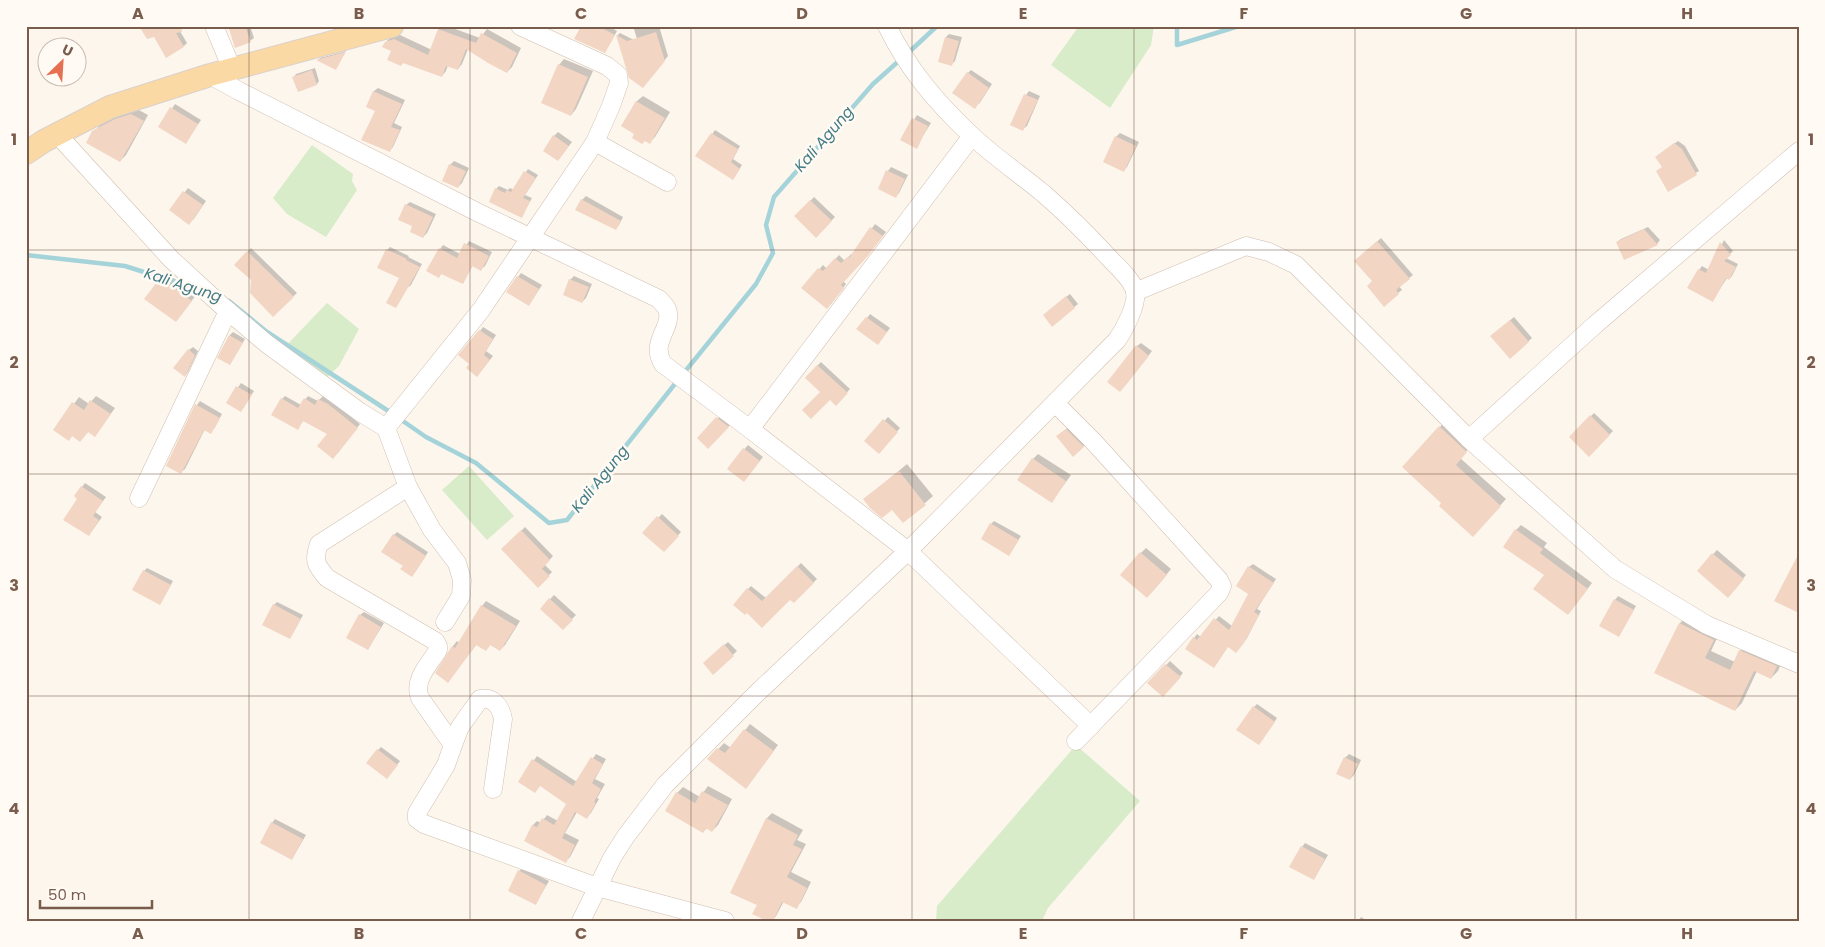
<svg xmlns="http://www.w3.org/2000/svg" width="1825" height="947" font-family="Poppins,sans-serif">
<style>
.green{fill:#d8ecc9}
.shadow{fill:#0003}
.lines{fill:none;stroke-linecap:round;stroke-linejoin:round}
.stream{stroke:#a5d3da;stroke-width:4.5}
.building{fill:#f3d5c3}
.minor-casing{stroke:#d1beb0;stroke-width:19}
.major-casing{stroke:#dad1cd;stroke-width:24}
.minor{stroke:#fff;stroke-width:18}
.major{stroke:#fbd9a5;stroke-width:22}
.grid{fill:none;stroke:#7a5c4d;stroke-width:1;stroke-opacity:0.55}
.labels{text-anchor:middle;stroke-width:5;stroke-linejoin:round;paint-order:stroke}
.water-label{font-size:15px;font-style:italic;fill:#437c86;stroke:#fffaf3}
.neatline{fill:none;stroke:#7a5c4d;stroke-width:2}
.grid-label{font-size:16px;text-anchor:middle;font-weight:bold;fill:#7a5c4d}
</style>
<rect width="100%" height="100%" fill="#fdf6ec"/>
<g class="green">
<path d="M1079,26H1154L1151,45L1110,108L1051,65Z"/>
<path d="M312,145L353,174L352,181L357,190L326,237L287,214L273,198Z"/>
<path d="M327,303L359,329L339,366L322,382L281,351Z"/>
<path d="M469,466L514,516L487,540L442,490Z"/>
<path d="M1076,745L1140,801L1048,908L1042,921H936L937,906Z"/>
</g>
<g class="shadow">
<path d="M177,26L187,43L184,46L155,36Z"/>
<path d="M230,26H250L254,38L250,41Z"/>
<path d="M442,26H447L480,38L487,29L521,48L512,67L507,72L468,49L462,64L458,69L448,65L446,71L442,76L392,50L386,42L391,37L400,35L432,50L439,29Z"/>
<path d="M582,26H608L617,31L605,52Z"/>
<path d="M633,26H659L668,56L646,83L617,36L620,33L638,42Z"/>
<path d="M949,34L962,37L955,61L951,65L939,61L946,37Z"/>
<path d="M346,51L335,69L318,60L320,58Z"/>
<path d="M564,59L593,71L576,109L571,115L559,65Z"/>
<path d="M315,68L319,81L317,84L294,77L296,74Z"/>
<path d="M971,70L992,84L979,104L968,73Z"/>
<path d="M378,88L405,100L394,123L402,127L393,147L389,151L376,110L367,106L374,91Z"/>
<path d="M1029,91L1040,96L1027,126L1023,129L1026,95Z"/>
<path d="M643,96L670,112L655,137L650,142L622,126L637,101Z"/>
<path d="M175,104L201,120L186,142L160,127Z"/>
<path d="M137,109L148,115L126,155L120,161L94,132L100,125L122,114Z"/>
<path d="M917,115L931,123L916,147L902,139Z"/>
<path d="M715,130L740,146L733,159L742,165L733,179L697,156Z"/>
<path d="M558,132L572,142L558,160L554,136Z"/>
<path d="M1120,133L1139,142L1127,167L1124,170L1116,137Z"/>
<path d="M1678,141L1685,146L1699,171L1668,190L1660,154Z"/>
<path d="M454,161L469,168L462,183L458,187L443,180L451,164Z"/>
<path d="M891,167L908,175L899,193L896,196L879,188L888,171Z"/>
<path d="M528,169L538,175L525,195L532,198L522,216L496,189L499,186L508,190L510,188L514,190Z"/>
<path d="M188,188L206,201L193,220L171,210Z"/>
<path d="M586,196L623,217L619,225L616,228L582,200Z"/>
<path d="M814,197L835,217L816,236L796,216Z"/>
<path d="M410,202L436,214L427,233L423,237L414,226L406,205Z"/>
<path d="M875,224L886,232L870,252L843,281L846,284L831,304L803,288L823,265L827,269L839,255L845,261L851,254L853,255Z"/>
<path d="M1648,227L1660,240L1657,244L1625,258L1617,242L1621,239Z"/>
<path d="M1381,238L1413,275L1399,286L1402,290L1398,293L1374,281L1356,261Z"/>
<path d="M1724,240L1733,251L1726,258L1738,264L1732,276L1729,279L1727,278L1713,300L1699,270L1702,266L1709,270Z"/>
<path d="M469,241L492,252L485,266L481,269L473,265L463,283L442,273L439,276L440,249L443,245L460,254Z"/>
<path d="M390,247L409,256L408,257L422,264L411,285L407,288L396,307L400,278L387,250Z"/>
<path d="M251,248L297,293L273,315L253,280L236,264Z"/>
<path d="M167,273L196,295L181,315L161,279Z"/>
<path d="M521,273L542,285L529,305L518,277Z"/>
<path d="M574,276L592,284L586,298L582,302L570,280Z"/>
<path d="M1070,294L1078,304L1052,325L1048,311Z"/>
<path d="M870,314L890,328L881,340L867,318Z"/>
<path d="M1514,317L1532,338L1510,357L1495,333Z"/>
<path d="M483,327L496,335L486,351L493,356L480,372L471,364L480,331Z"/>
<path d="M233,332L245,339L230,364V335Z"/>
<path d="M1141,343L1152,351L1124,387L1137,346Z"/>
<path d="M193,347L198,351L188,372L185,376L189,350Z"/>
<path d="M821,362L850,389L836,404L806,377Z"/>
<path d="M241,383L254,391L241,411L227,403Z"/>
<path d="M96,396L115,408L95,435L89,431L80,440L73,435L69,439L55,430L79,397L89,404Z"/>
<path d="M285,396L301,405L308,396L318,401L323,396L331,401L360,424L337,454L329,433L304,420L297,428L282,399Z"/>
<path d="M200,401L222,414L214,429H205L185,469L181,472L168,465L197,405Z"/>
<path d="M1594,413L1613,431L1589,455L1571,437Z"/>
<path d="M721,415L732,423L708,447L699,438Z"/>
<path d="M888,417L900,428L882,448L866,441Z"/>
<path d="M1445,421L1472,445L1460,458L1506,499L1479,529L1443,503L1440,427Z"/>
<path d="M1070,426L1087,443L1073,455L1061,433Z"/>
<path d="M748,445L763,457L747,477L728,468Z"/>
<path d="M1038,454L1071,475L1052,501L1033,459Z"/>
<path d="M907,464L933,496L903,522L892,508L865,499Z"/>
<path d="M85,483L106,497L95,512L102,517L89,535L79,498L75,496Z"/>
<path d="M662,514L681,532L664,550L644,533Z"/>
<path d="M994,521L1021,536L1009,554L991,524Z"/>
<path d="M1521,525L1547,543L1544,547L1592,583L1572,609L1546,575L1516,530Z"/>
<path d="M525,527L553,556L545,565L552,572L538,586L503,549Z"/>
<path d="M397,532L428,552L415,572L404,566L394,535Z"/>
<path d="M1146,548L1171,569L1153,591L1141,553Z"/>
<path d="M1717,550L1746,575L1731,592L1698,571Z"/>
<path d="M801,563L817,579L794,602L790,598L762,626L748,589L751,586L766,598Z"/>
<path d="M1253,564L1276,579L1257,609L1261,611L1247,638L1239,648L1228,646L1217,663L1194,638L1197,634L1201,637L1219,616L1232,626L1249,594V567Z"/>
<path d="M147,568L173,581L160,604L144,571Z"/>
<path d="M554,595L576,615L563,628L541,609Z"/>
<path d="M1618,596L1636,606L1619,635L1615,600Z"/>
<path d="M486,601L520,621L505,645L500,650L491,644L486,650L477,644L448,681L437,673L453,646L457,641L459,643L482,606Z"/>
<path d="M277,602L303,615L290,638L274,605Z"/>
<path d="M364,612L384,623L368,649L360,615Z"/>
<path d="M1687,616L1720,632L1711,651L1735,662L1740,651L1747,644L1783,659L1778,671L1771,678L1757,671L1742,703L1735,710L1656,672L1680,623Z"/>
<path d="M728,642L737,651L713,673L704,663Z"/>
<path d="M1170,661L1183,673L1163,695L1149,683Z"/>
<path d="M1257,704L1277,718L1262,740L1254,707Z"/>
<path d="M750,724L778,745L751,781L709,759L724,743L731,748Z"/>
<path d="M381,747L400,761L390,774L378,750Z"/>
<path d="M596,754L606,759L595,779L605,784L597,798L599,799L591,813L587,817L577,812L565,833L579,840L570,857L566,861L526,840L533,825L537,821L541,823L547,815L558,821L568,803L540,785L519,781L537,756L577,782Z"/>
<path d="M1349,754L1361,760L1354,775L1350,779L1345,758Z"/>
<path d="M708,786L732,799L718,825L712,831L707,828L703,832L677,793L683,787L700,797Z"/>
<path d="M772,813L803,830L797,840L806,844L791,872L811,882L801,902L796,907L784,901L776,916L772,921L758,905L732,892L767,818Z"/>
<path d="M275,819L306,835L292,859L272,823Z"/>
<path d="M1305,843L1328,855L1314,879L1302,847Z"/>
<path d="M523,868L549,881L536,903L519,871Z"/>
<path d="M1361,917L1368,921H1358Z"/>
</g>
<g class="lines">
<g class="stream">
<path d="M1177,26V45L1239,26"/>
<path d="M907,54L937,26"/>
<path d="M26,255L125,266L194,288"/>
<path d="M229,301L267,332L393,414"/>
<path d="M683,374L756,284L773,253L766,225L774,197L873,84L901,59"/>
<path d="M400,419L426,437L476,463L549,523L567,520L678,380"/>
</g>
</g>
<g class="building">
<path d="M139,26H181L182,32L176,33L184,47L166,58L154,37L147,39Z"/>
<path d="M228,26H245L251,42L235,48Z"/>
<path d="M581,26H598L615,35L605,53L574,39Z"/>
<path d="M438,29L476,43L481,33L517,53L507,73L488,63L466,49L458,70L446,66L442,77L403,63L401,66L387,60L391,51L382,47L385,42L394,39L428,55Z"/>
<path d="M656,32L665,61L643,88L629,78L616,35L627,41Z"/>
<path d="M945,37L959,41L952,66L938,62Z"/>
<path d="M345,53L336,70L316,60L345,52Z"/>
<path d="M558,64L588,77L571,116L541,103Z"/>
<path d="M312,70L317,85L298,92L292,77Z"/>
<path d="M967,72L989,88L975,109L952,93Z"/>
<path d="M373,91L402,104L391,127L400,130L390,152L361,140L375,111L366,107Z"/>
<path d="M1024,94L1038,100L1023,131L1010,125Z"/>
<path d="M636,101L665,118L650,144L645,141L642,144L632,138L634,134L621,126Z"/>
<path d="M170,107L198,124L186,144L158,127Z"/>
<path d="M131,114L144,121L120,162L86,143L92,131L115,119Z"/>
<path d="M912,118L928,126L917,149L900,140Z"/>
<path d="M711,133L738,149L731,162L740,169L733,180L695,156Z"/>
<path d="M553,135L569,146L558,161L543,151Z"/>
<path d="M1115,136L1136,146L1124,172L1103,162Z"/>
<path d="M1674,143L1682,149L1697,175L1668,192L1656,171L1662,167L1655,157Z"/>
<path d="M449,164L466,171L458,188L442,181Z"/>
<path d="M886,170L905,179L896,198L878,189Z"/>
<path d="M524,171L536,178L523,198L530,201L522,218L489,202L495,188L505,193L506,190L511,192Z"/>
<path d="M183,191L203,205L189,225L169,210Z"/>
<path d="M581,199L621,221L616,230L575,210Z"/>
<path d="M810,200L832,221L816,238L794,216Z"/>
<path d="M405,204L433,217L423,238L410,232L412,226L398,220Z"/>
<path d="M870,227L883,236L867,257L841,285L844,288L827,309L801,288L818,268L823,271L835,258L841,263L847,257L849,258Z"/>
<path d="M1644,229L1658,245L1624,260L1616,242Z"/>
<path d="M1377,241L1410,279L1396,290L1399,294L1384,307L1367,286L1372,281L1354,261Z"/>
<path d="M1720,242L1731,255L1724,261L1736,267L1729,280L1726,278L1713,302L1687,288L1698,269L1706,273Z"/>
<path d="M464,243L489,256L481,271L472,266L463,284L441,274L439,278L426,271L439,248L457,258Z"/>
<path d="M386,249L407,259L406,260L420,267L396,308L386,303L399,278L377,268Z"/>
<path d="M247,251L294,297L273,317L250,293L251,280L234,265Z"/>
<path d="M517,276L539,289L529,306L506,292Z"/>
<path d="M160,278L192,301L176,322L144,299Z"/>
<path d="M569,279L589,287L582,303L563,295Z"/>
<path d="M1066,296L1075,308L1052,327L1043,315Z"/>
<path d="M866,317L887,332L878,345L856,329Z"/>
<path d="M1510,320L1529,342L1510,359L1490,336Z"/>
<path d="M479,330L493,339L484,355L490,360L477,377L466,368L469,364L458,355Z"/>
<path d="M229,335L243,343L230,365L217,358Z"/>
<path d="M1136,345L1149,356L1120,392L1107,382Z"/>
<path d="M188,349L195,355L185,377L173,368Z"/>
<path d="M817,365L848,393L836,406L830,400L811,419L802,410L820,392L805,378Z"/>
<path d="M236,386L252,395L241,412L226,403Z"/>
<path d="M281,398L298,408L304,398L315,405L318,399L328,404L358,428L333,459L317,446L327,434L303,421L298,430L271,415Z"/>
<path d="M90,400L111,414L95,437L88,432L80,442L72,436L69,441L53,430L72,402L84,410Z"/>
<path d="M195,404L220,418L211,434L204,430L181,474L166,466Z"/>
<path d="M1590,415L1610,435L1589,457L1569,437Z"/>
<path d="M716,417L729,427L708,449L697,438Z"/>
<path d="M883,419L898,432L879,454L864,441Z"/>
<path d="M1439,426L1467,452L1456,465L1501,506L1473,537L1439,506L1441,503L1402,467Z"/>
<path d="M1066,429L1084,447L1073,457L1056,436Z"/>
<path d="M743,448L760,461L744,482L727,469Z"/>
<path d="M1032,458L1066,481L1052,503L1017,480Z"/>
<path d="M899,471L926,505L903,523L892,510L882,518L870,508L863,499Z"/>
<path d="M81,486L103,501L93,516L99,520L89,536L63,520L77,499L74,496Z"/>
<path d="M657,516L679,536L664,552L642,533Z"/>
<path d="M990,523L1019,540L1009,556L981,539Z"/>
<path d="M1515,529L1543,549L1540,553L1588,589L1568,615L1533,589L1544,575L1503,547Z"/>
<path d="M521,530L550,560L542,569L550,576L538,588L501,549Z"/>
<path d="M393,534L426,556L412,577L400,569L403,566L381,552Z"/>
<path d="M1140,552L1167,575L1147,598L1120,575Z"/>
<path d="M1712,553L1744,579L1728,598L1697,571Z"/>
<path d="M1799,553V613L1774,601Z"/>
<path d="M797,566L814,583L794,603L790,600L762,628L747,613L745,615L733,605L747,588L762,601Z"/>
<path d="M1248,566L1274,583L1254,612L1259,615L1244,643L1236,653L1228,647L1214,668L1185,649L1193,637L1197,640L1214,618L1229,630L1248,594L1236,586Z"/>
<path d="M143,570L171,585L160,605L132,590Z"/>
<path d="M549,598L573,620L563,630L540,609Z"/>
<path d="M1614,599L1634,610L1619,637L1599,626Z"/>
<path d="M273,604L301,619L290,639L262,625Z"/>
<path d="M481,605L516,626L500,651L490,645L486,651L476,645L448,683L435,673L452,646L455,648Z"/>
<path d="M359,614L381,627L368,650L346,638Z"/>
<path d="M1679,623L1714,640L1705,658L1730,670L1739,650L1777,666L1771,679L1754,671L1735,711L1654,673Z"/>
<path d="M724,644L734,656L713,675L703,663Z"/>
<path d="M1165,664L1181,677L1163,697L1147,683Z"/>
<path d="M1253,706L1275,722L1259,745L1236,730Z"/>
<path d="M744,729L774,751L746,789L707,759L717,748L725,753Z"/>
<path d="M377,749L398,765L387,779L366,763Z"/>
<path d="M591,757L603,764L592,783L601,789L594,802L596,803L587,819L575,812L562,838L575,845L566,863L524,841L532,825L537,827L542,818L554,825L566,804L540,786L535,793L518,782L532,759L573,786Z"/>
<path d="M1344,757L1358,764L1350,780L1336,774Z"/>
<path d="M702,791L728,805L712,832L706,828L703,833L665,811L676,792L695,803Z"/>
<path d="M766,818L798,835L793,845L802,849L787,877L807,888L797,909L782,902L773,921H767L752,914L757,905L730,893Z"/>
<path d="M271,822L303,839L292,860L260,843Z"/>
<path d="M1301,846L1325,859L1314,880L1289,867Z"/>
<path d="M518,870L546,885L536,905L508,891Z"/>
</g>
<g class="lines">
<g class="minor-casing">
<g id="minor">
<path d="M214,26L232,69"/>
<path d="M210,75L239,91L479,213L659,299C661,302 666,306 667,309C674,328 649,341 663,364L750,429L908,551L1091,726"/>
<path d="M57,134L171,259L221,305L267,344L360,412L386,428L408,487L432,530L457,563L462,580L461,596L445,622"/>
<path d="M595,142L667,182"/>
<path d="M1135,292L1246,246L1269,252L1296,265L1469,439L1615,569L1707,625L1799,664"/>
<path d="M1055,403L1093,441L1219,580L1222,586L1219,593L1076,741"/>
<path d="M386,428L481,310L595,142L611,106L619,83L618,75L607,66L520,26"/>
<path d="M750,429L972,136"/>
<path d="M1469,439L1596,324L1799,151"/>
<path d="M408,487L319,544C313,561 316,565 327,578L435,641L438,646V650C428,666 413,680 420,698L453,745L460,727L480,699C493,696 501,707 503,719L493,789"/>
<path d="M139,498L228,311"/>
<path d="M453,745L446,765L417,813V819L424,824L597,887L725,921"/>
<path d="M581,921L612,858L626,836L665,785L757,693L908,551L1117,340C1124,330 1138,304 1135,291C1132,280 1120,269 1112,261C1091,238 1068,215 1044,194C1020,174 993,156 970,134C936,102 908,69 887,26"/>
</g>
</g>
<g class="major-casing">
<path id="major" d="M26,153L44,141L110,107L210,75L392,26"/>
</g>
<use href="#minor" class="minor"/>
<use href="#major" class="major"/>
</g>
<path class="grid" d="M249,26V921M470,26V921M691,26V921M912,26V921M1134,26V921M1355,26V921M1576,26V921M26,250H1799M26,474H1799M26,696H1799"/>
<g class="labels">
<g class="water-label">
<text transform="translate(824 139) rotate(-49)" y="5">Kali Agung</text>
<text transform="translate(183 285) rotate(18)" y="5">Kali Agung</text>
<text transform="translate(600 479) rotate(-51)" y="5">Kali Agung</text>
</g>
</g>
<rect width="1825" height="947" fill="none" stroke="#fffaf3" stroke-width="55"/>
<g transform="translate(62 62) rotate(25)"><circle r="24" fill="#fffaf3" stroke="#cabbb1"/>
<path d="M0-4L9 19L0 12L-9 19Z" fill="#e76f51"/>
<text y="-8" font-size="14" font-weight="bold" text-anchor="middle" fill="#7a5c4d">U</text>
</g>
<path d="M40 900v8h112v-8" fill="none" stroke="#7a5c4d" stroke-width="2.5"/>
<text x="48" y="900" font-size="15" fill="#7a5c4d" stroke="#fffaf3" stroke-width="4" paint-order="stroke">50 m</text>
<rect x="28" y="28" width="1770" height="892" class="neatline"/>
<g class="grid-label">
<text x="138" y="19">A</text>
<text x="359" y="19">B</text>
<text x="581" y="19">C</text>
<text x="802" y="19">D</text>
<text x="1023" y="19">E</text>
<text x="1244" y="19">F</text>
<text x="1466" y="19">G</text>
<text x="1687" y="19">H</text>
<text x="14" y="145">1</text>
<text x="1811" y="145">1</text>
<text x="14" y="368">2</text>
<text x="1811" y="368">2</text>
<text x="14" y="591">3</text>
<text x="1811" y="591">3</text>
<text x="14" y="814">4</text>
<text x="1811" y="814">4</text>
<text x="138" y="939">A</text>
<text x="359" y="939">B</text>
<text x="581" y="939">C</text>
<text x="802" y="939">D</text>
<text x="1023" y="939">E</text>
<text x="1244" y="939">F</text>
<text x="1466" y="939">G</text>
<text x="1687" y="939">H</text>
</g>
</svg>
